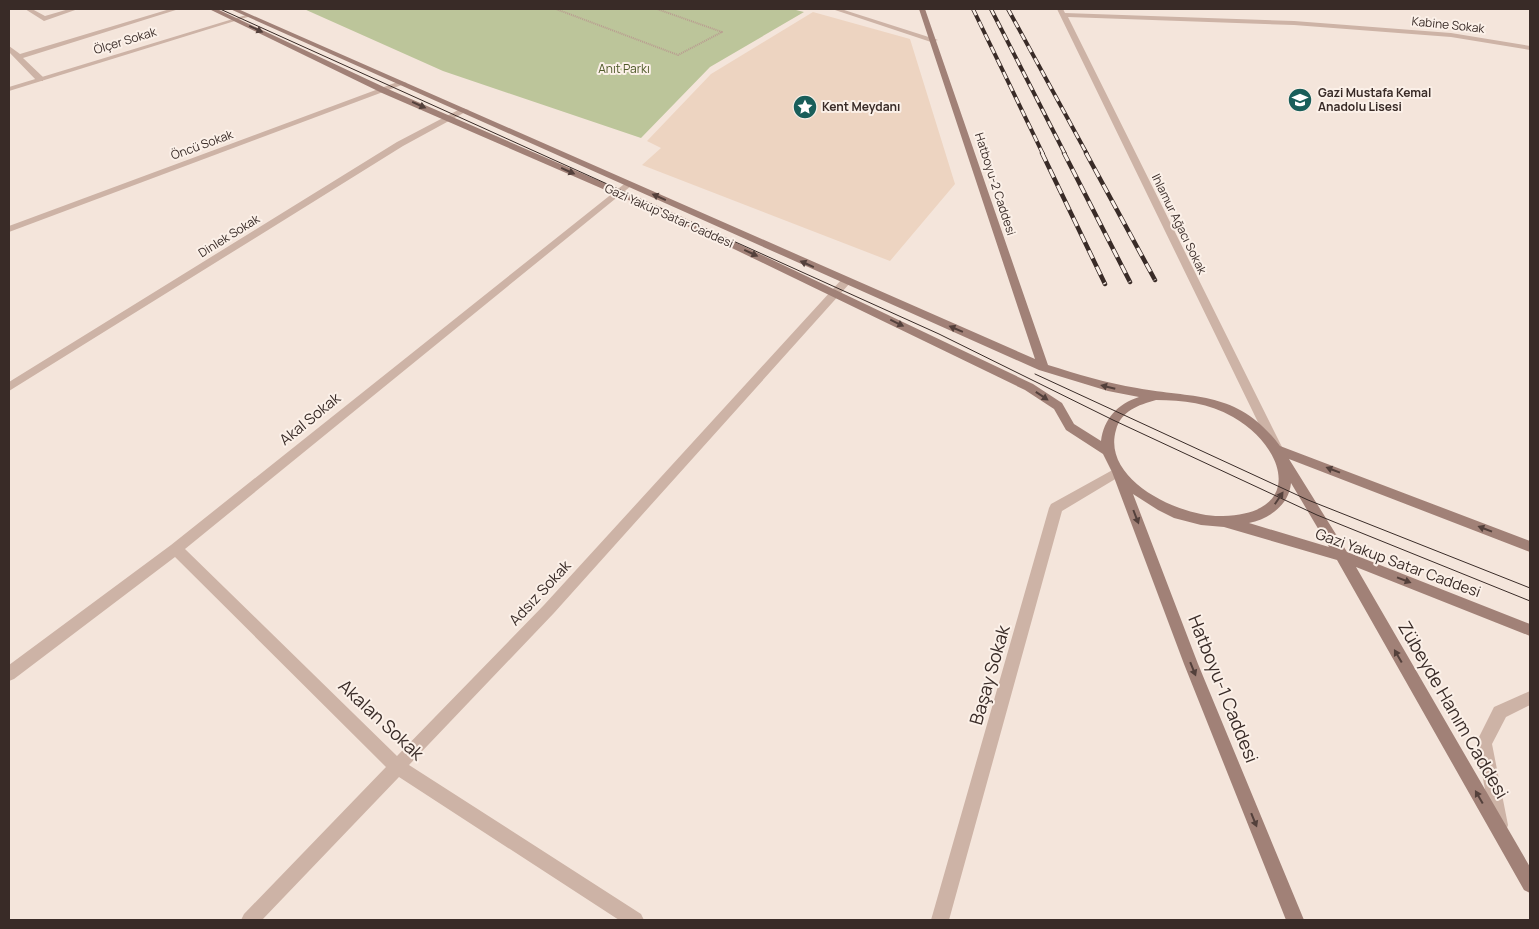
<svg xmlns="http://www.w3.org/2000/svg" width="1539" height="929" font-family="Manrope,sans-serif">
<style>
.green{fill:#bcc59a}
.plaza{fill:#edd4c1}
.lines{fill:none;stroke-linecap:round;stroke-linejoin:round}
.path{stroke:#b99c90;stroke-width:2;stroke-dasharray:1 1;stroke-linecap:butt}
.lane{fill:#cdb3a6;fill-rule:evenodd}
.street{fill:#cdb3a6;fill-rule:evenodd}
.secondary{fill:#a18177;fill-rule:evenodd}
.tram{stroke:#392b27;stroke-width:1}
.rail-far1-casing{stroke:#392b27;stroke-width:4}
.rail-casing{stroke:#392b27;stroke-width:4.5}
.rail-far1{stroke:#fbf0e8;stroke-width:2.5;stroke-dasharray:7;stroke-linecap:butt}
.rail{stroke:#fbf0e8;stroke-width:3;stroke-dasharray:9;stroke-linecap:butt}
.oneway{fill:#53403b}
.labels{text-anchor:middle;stroke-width:4;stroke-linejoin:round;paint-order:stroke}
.far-street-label{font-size:12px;fill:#392b27;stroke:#fbf0e8}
.far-park-label{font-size:12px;fill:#4e5929;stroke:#fbf0e8}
.far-poi-label{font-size:12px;font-weight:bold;fill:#392b27;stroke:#fbf0e8;text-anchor:start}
.street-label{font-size:15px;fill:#392b27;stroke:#fbf0e8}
.near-street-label{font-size:18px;fill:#392b27;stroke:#fbf0e8}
</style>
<rect width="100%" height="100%" fill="#f4e5db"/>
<path class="green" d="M304,9H792L804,12L710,67L641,138L443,71Z"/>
<path class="plaza" d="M813,12L910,39L955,184L890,261L642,165L661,148L647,141L711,74Z"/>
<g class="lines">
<path class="path" d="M556,9L678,55L722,32L657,9"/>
<g class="lane">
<path d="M25,9H32L45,16L69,9H78L44,21Z"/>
<path d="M170,9H179L23,58L43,77V81H37L9,52V46L20,54Z"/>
</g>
<g class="street">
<path d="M832,9H841L938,40L931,42Z"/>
<path d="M1057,9H1063L1065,13L1294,21L1451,33L1530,46V50L1451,37L1294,25L1068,17L1283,449L1281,452L1277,454L1271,449Z"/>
<path d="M246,15L251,16L9,91V87Z"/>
<path d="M400,81L407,83L9,232V226Z"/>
<path d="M462,108L469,110L403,146L9,391V382L397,142Z"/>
<path d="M628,181L633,184L631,186L185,549L397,756L544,605L842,279H850V283L554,613L409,765L641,914L644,920H619L399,777L262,920H241L244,914L386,767L175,557L14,679L9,681V665L171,545Z"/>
<path d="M1118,467L1122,469L1124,472L1122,475L1062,511L949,920H931L1049,508L1051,504Z"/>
<path d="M1530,691V705L1506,717L1492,744L1508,825L1506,831L1500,833L1494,831L1492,825L1476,743L1494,707Z"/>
</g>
<path class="secondary" d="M209,9H217L388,89L678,215L1033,384L1062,403L1074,424L1101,441C1104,419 1117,404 1139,397L1108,391L1039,370L230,9H238L1035,359L919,9H925L1048,365C1077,374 1106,383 1137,388C1196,399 1238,390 1280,446L1530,541V552L1289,459L1347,552L1530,624V636L1356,567L1530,867V893L1524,890L1337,560L1224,527L1201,525L1174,518L1158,510L1133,494L1198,664L1304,920H1286L1184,664L1112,472L1103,454L1066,430L1054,409L1025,390L672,219L382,93ZM1156,400C1183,400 1209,403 1233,417C1287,448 1304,514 1223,516C1183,518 1101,481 1116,430C1121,411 1138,405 1156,400ZM1291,483L1329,547L1249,523C1269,519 1289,505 1291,483Z"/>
<g class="tram">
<path d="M220,9L939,334L1113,420L1317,515L1530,601"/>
<path d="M1035,374L1308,500L1530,588"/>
</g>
<g class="rail-far1-casing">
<g id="rail-far1">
<path d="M973,9L1043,154"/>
<path d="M991,9L1065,154"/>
<path d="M1008,9L1087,154"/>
</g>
</g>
<g class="rail-casing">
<g id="rail">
<path d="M1042,153L1105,284"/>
<path d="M1064,153L1130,282"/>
<path d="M1086,153L1155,280"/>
</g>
</g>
<use href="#rail-far1" class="rail-far1"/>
<use href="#rail" class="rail"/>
</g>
<defs><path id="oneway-solid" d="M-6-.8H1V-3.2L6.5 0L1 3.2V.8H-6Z" transform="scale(1.25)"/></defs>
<g class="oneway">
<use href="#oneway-solid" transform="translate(256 29) rotate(25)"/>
<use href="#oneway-solid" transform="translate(419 105) rotate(24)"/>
<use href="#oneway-solid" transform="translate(568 171) rotate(24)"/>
<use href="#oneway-solid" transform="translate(659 197) rotate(-156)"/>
<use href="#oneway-solid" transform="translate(751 253) rotate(25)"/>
<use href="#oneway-solid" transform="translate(807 264) rotate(-156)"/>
<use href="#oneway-solid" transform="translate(897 323) rotate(26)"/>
<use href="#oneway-solid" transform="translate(956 329) rotate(-157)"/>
<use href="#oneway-solid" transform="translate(1108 387) rotate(-166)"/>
<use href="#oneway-solid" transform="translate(1042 396) rotate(34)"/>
<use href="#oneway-solid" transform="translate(1333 470) rotate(-159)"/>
<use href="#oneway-solid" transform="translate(1279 498) rotate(-56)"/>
<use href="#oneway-solid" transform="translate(1136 517) rotate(69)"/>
<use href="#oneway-solid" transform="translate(1485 529) rotate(-159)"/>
<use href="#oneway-solid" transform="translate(1404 580) rotate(21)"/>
<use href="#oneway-solid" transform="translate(1398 656) rotate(-120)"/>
<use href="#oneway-solid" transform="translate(1193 669) rotate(68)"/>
<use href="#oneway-solid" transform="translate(1479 797) rotate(-120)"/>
<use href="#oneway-solid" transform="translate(1254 820) rotate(68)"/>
</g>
<defs>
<g id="school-disc" transform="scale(1.25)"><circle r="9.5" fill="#195e5a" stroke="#fbf0e8"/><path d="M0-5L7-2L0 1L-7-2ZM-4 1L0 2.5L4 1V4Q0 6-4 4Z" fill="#fff"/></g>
<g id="sight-disc" transform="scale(1.25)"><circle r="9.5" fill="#195e5a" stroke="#fbf0e8"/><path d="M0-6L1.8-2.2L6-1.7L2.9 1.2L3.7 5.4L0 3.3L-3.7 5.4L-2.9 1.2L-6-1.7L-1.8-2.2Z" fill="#fff"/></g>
</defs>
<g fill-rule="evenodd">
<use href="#school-disc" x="1300" y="100"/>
<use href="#sight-disc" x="805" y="107"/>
</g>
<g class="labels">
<g class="far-street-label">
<text transform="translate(1448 25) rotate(6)" y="4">Kabine Sokak</text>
<text transform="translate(125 41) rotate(-17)" y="4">Ölçer Sokak</text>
<text transform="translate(202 145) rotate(-20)" y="4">Öncü Sokak</text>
<text transform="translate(995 184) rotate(72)" y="4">Hatboyu-2 Caddesi</text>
<text transform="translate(669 216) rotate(24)" y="4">Gazi Yakup Satar Caddesi</text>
<text transform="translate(1179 224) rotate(64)" y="4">Ihlamur Ağacı Sokak</text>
<text transform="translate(229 236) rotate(-32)" y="4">Dinlek Sokak</text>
</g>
<g class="far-park-label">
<text x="624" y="73">Anıt Parkı</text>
</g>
<g class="far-poi-label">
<text x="1318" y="97">Gazi Mustafa Kemal<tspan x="1318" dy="14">Anadolu Lisesi</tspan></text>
<text x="822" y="111">Kent Meydanı</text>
</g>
<g class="street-label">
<text transform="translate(310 419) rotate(-39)" y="5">Akal Sokak</text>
<text transform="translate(1398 563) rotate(20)" y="5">Gazi Yakup Satar Caddesi</text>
<text transform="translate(540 593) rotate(-47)" y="5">Adsız Sokak</text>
</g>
<g class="near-street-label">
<text transform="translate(990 675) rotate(-74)" y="6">Başay Sokak</text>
<text transform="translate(1223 689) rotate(68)" y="6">Hatboyu-1 Caddesi</text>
<text transform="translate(1453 710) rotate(60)" y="6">Zübeyde Hanım Caddesi</text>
<text transform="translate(381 720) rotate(43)" y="6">Akalan Sokak</text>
</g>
</g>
<rect width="1539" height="929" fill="none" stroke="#392b27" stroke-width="20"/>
</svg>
